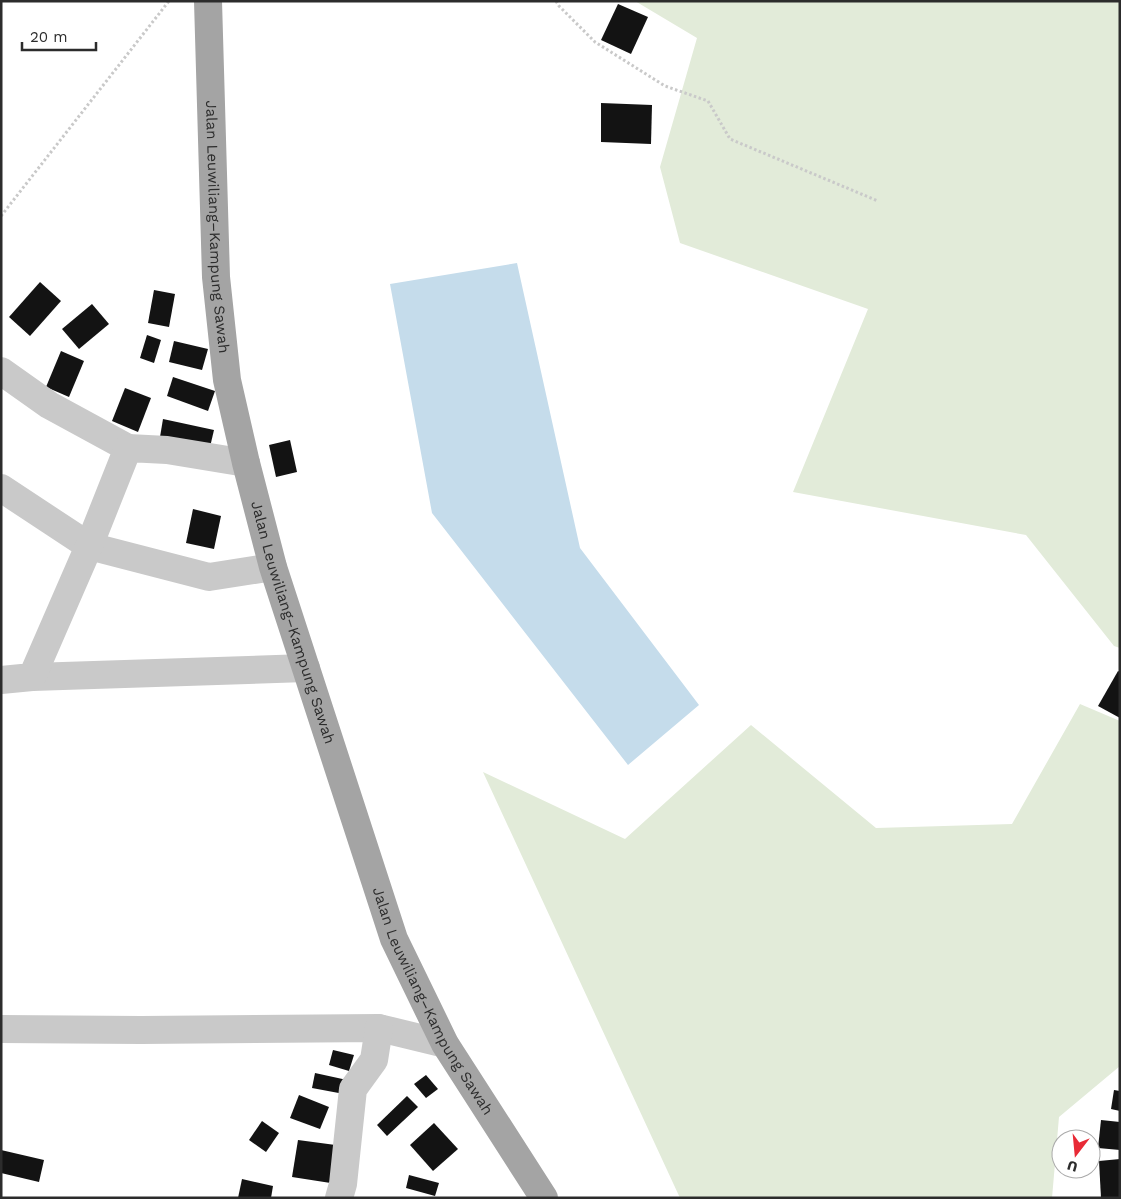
<svg xmlns="http://www.w3.org/2000/svg" width="1121" height="1199" font-family="'Work Sans',sans-serif">
<style>
.green{fill:#e2ebd9}
.water{fill:#c5dceb}
.building{fill:#131313}
.lines{fill:none;stroke-linecap:round;stroke-linejoin:round}
.path{stroke:#c9c9c9;stroke-width:3;stroke-dasharray:2.5 2.5;stroke-linecap:butt}
.minor{stroke:#c9c9c9;stroke-width:28}
.major{stroke:#a4a4a4;stroke-width:28}
.labels{text-anchor:middle;stroke-width:5;stroke-linejoin:round;paint-order:stroke}
.street-label{font-size:15px;fill:#2c2c2c;stroke:#fff}
</style>
<rect width="100%" height="100%" fill="#fff"/>
<g class="green">
<path d="M635,1H1120V648L1114,646L1026,535L793,492L868,309L680,243L660,167L697,38Z"/>
<path d="M1080,704L1120,721V1066L1059,1117L1052,1198H680L483,772L625,839L751,725L876,828L1012,824Z"/>
</g>
<path class="water" d="M517,263L580,548L699,705L628,765L432,513L390,284Z"/>
<g class="building">
<path d="M618,4L648,17L631,54L601,40Z"/>
<path d="M601,103L652,105L651,144L601,142Z"/>
<path d="M40,282L61,301L30,336L9,317Z"/>
<path d="M154,290L175,294L169,327L148,323Z"/>
<path d="M92,304L109,324L79,349L62,329Z"/>
<path d="M147,335L161,340L154,363L140,358Z"/>
<path d="M174,341L208,349L202,370L169,362Z"/>
<path d="M61,351L84,361L69,397L46,387Z"/>
<path d="M173,377L215,391L208,411L167,396Z"/>
<path d="M125,388L151,398L138,432L112,421Z"/>
<path d="M163,419L214,430L210,447L160,437Z"/>
<path d="M290,440L297,472L276,477L269,445Z"/>
<path d="M193,509L221,516L214,549L186,543Z"/>
<path d="M1118,671L1120,672V718L1098,706Z"/>
<path d="M333,1050L354,1055L349,1071L329,1065Z"/>
<path d="M315,1073L347,1080L344,1094L312,1088Z"/>
<path d="M426,1075L438,1089L426,1098L414,1084Z"/>
<path d="M1114,1090L1120,1091V1111L1111,1109Z"/>
<path d="M299,1095L329,1107L320,1129L290,1118Z"/>
<path d="M407,1096L418,1107L387,1136L377,1125Z"/>
<path d="M1101,1120L1120,1122V1150L1098,1148Z"/>
<path d="M262,1121L279,1133L266,1152L249,1140Z"/>
<path d="M434,1123L458,1149L433,1171L410,1145Z"/>
<path d="M298,1140L343,1146L337,1184L292,1177Z"/>
<path d="M1,1150L44,1160L39,1182L1,1173Z"/>
<path d="M1120,1159V1198H1101L1099,1161Z"/>
<path d="M409,1175L439,1183L435,1196L406,1188Z"/>
<path d="M242,1179L273,1186L271,1198H238Z"/>
</g>
<g class="lines">
<g class="path">
<path d="M556,1L559,6L595,42L665,86L708,101L730,139L878,201"/>
<path d="M1,216L169,1"/>
</g>
<g class="minor">
<path d="M1,371L49,405L128,448"/>
<path d="M1,488L89,546L209,577L273,567"/>
<path d="M32,677L306,668"/>
<path d="M1,680L32,677L89,546L128,448L167,450L246,463"/>
<path d="M1,1029L141,1030L379,1028L445,1044"/>
<path d="M339,1198L343,1184L353,1089L374,1060L379,1028"/>
</g>
<path class="major" id="s1" d="M208,1L216,277L227,380L246,463L273,567L394,939L445,1044L544,1198"/>
</g>
<g class="labels">
<g class="street-label">
<text dy="5" stroke="none"><textPath href="#s1" startOffset="226">Jalan Leuwiliang–Kampung Sawah</textPath></text>
<text dy="5" stroke="none"><textPath href="#s1" startOffset="631">Jalan Leuwiliang–Kampung Sawah</textPath></text>
<text dy="5" stroke="none"><textPath href="#s1" startOffset="1036">Jalan Leuwiliang–Kampung Sawah</textPath></text>
</g>
</g>
<rect width="1121" height="1199" fill="none" stroke="#2c2c2c" stroke-width="5"/>
<g transform="translate(1076 1154) rotate(196)"><circle r="24" fill="#ffffff" stroke="#ababab"/>
<path d="M0-4L9 19L0 12L-9 19Z" fill="#e82a36"/>
<text y="-8" font-size="14" font-weight="bold" text-anchor="middle" fill="#2c2c2c">U</text>
</g>
<path d="M22 42v8h74v-8" fill="none" stroke="#2c2c2c" stroke-width="2.5"/>
<text x="30" y="42" font-size="15" fill="#2c2c2c" stroke="#ffffff" stroke-width="4" paint-order="stroke">20 m</text>
</svg>
